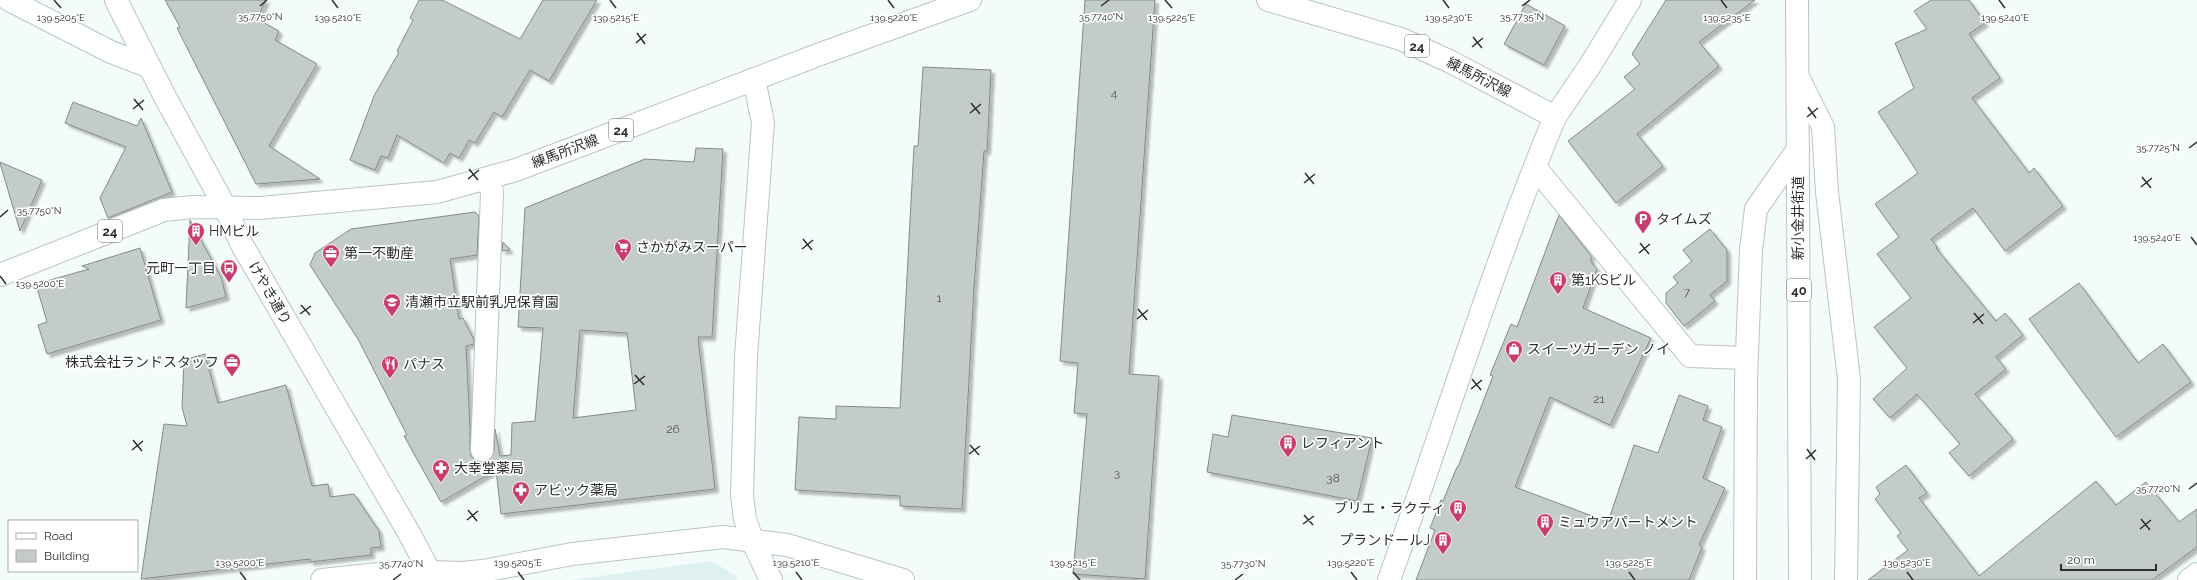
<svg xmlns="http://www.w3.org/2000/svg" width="2197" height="580" font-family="Raleway,'Noto Sans JP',sans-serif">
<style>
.built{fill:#dff1ee}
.building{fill:#c3ccca;stroke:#828b89;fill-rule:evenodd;filter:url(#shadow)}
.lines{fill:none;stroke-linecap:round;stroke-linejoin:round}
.minor-casing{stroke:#bbc4c2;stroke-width:24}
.tertiary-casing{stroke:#bbc4c2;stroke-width:24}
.primary-casing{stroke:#bbc4c2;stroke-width:24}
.minor{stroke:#fff;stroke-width:22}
.tertiary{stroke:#fff;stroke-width:22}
.primary{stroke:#fff;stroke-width:22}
.ticks{fill:none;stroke:#2c2f2e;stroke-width:1.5}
.labels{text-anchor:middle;stroke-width:3.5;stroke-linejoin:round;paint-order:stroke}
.number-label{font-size:12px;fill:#525655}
.shield{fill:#fff;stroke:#6b6d6d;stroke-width:1}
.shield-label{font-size:13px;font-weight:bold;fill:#2c2f2e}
.street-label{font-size:14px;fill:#2c2f2e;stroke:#fff}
.poi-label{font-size:14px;fill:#2c2f2e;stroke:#fff;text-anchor:start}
.ticks-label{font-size:10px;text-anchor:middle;fill:#2c2f2e;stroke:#fff;stroke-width:3.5;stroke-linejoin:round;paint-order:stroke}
</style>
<defs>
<filter id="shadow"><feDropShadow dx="3.5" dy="3.5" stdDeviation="1" flood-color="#0004"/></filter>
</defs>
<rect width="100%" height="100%" fill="#f3fcfa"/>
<path class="built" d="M711,561L735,575L737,580H571Z"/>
<g class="building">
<path d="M165,0H266L257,19L279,31L275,40L317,64L269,146L320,179L256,184L177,28L180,27Z"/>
<path d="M419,0H442L520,39L543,0H597L549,81L530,70L502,117L494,112L475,143L469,140L459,158L450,153L444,163L397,135L388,158L381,156L375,170L350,160L374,96L399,52L397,51L413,20L410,18Z"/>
<path d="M1085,0H1155L1129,374L1159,376L1145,579L1073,574L1087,414L1074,413L1078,363L1060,361Z"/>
<path d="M1666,0H1755L1699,42L1719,66L1637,134L1663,166L1616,203L1568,141L1635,89L1624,77L1640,64L1632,54Z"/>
<path d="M1931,0H1969L1985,23L1969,34L2000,78L1972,98L2029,173L2034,168L2063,206L2005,251L1973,208L1931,239L1937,247L1936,248L1996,321L2005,313L2023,335L1996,357L2006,369L1975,394L2013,439L1969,476L1949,453L1960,444L1917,394L1890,418L1873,399L1907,368L1874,327L1911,298L1877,254L1899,237L1875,204L1918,173L1878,112L1914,88L1895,43L1927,29L1914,11Z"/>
<path d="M1526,4L1565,26L1544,65L1504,44Z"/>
<path d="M923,67L991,70L987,151H984L974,287L962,509L900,506V496L795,490L799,417L836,419V406L900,408L914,146H918Z"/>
<path d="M73,102L137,126L141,118L172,192L108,218L100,198L126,147L65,123Z"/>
<path d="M696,148L723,149L712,337H698L715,489L501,514L496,470L441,502L404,436L407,435L358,339L310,265L315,253L351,229L475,212L479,216L477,255L450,259L459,319L463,318L474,340V344L466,346L470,428V450L471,456L476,461L482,462L488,461L494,451L495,429L500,456L511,455L512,423L535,421L543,328L518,327L525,208L645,159L694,162ZM580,330L627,333L636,410L573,418Z"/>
<path d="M0,162L42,180L20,231L0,163Z"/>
<path d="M1559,215L1591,256V262L1597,269L1583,308L1651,338L1610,425L1550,397L1515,487L1608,522L1634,445L1658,453L1679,395L1708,406L1703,420L1722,427L1703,478L1725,488L1699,545L1702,547L1689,580H1416L1435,530L1430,528L1441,500L1443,501L1457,467H1458L1493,376L1490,375L1511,324L1517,327Z"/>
<path d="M190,220L221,277L226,297L186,308Z"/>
<path d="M1710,229L1727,250V281L1710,295L1715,301L1684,326L1666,303V293L1678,283L1673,277L1692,261L1683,250Z"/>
<path d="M503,242L510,250L502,251Z"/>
<path d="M140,248L161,320L47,354L38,325L47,322L36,284L89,269L82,266Z"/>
<path d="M2079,283L2138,363L2163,344L2191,382L2116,437L2029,319Z"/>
<path d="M205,354L218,403L286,385L312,486L328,484L330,497L354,494L379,531L381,547L371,548V555L310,562V559L141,579L164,424L187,426L182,407L184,360Z"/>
<path d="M1232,415L1372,438L1357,501L1207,472L1213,434L1228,437Z"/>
<path d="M1906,465L1927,493L1919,498L1979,576L2096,481L2116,505L2146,482L2179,522L2197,509V547L2152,580H1868L1908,550L1897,536L1901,533L1875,499L1880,494L1876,487Z"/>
</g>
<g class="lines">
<g class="minor-casing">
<g id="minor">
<path d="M9,0L111,52L150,67"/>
<path d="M1798,77L1823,127L1827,192L1849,379L1846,580"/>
<path d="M754,79L763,123L746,357L742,495L745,519L752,540L771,580"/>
<path d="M1535,167L1690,356L1746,358"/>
<path d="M482,450L492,193L489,178"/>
<path d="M430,572L461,573L483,571L572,554L723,537L787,545L903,580"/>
<path d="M1745,580L1746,380L1751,250L1756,209L1798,149"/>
<path d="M2189,580L2197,574"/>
</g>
</g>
<g class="tertiary-casing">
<g id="tertiary">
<path d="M116,0L164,95L225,207L241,243L409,533L434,580"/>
<path d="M322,580L397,572H430"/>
<path d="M1389,580C1444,426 1492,268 1555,117"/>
</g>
</g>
<g class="primary-casing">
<g id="primary">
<path d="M1268,0L1401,39L1451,62L1555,117L1591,64L1630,0"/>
<path d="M1797,0L1800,580"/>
<path d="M0,275L164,210L192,207L260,208L437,192L516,170L823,53L970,0"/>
</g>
</g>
<use href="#minor" class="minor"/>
<use href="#tertiary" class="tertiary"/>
<use href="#primary" class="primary"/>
</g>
<path class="ticks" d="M54,0L61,8M332,0L338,8M610,0L616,8M888,0L894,8M1165,0L1172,8M1443,0L1449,8M1721,0L1727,8M1999,0L2005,8M260,6L267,0M1101,6L1109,0M1522,6L1530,0M637,33L645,44M1473,37L1482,48M636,43L646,34M1472,47L1483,38M134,99L143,110M971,103L980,114M1808,107L1816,118M133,109L144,100M970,113L981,104M1807,117L1818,108M2189,148L2197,142M469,169L478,180M1305,173L1314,184M2142,177L2151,188M468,179L479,170M1304,183L1315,174M2141,187L2152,178M0,217L8,210M2191,237L2197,245M803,239L812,250M1640,243L1649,254M802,249L813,240M1639,253L1650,244M0,276L6,284M301,305L310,315M1138,309L1147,320M1974,313L1983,324M300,314L311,306M1137,319L1148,310M1973,323L1984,314M635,375L644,385M1472,379L1481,390M634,384L645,376M1471,389L1482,380M133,440L142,451M970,445L979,455M1807,449L1815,460M132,450L143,441M969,454L980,446M1806,459L1816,450M2189,489L2197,483M468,510L477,521M1304,515L1313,525M2141,519L2150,530M467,520L478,511M1303,524L1314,516M2140,529L2151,520M240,572L246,580M518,572L524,580M796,572L802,580M1073,572L1080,580M1351,572L1357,580M1629,572L1635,580M1907,572L1913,580M393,580L401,574M1235,580L1243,574"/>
<defs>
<g id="parking-pin" transform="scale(0.9)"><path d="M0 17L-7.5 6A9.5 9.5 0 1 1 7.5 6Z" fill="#c83c6f" stroke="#fff"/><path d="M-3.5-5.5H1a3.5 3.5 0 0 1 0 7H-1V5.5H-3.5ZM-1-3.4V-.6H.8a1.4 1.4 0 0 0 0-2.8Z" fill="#fff"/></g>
<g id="building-pin" transform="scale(0.9)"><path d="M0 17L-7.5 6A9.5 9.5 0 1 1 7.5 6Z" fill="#c83c6f" stroke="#fff"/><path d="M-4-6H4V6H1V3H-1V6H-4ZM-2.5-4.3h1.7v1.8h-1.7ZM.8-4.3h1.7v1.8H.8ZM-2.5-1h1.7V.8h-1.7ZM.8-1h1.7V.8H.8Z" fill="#fff"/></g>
<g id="supermarket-pin" transform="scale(0.9)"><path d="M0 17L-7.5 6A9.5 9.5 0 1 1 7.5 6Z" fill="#c83c6f" stroke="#fff"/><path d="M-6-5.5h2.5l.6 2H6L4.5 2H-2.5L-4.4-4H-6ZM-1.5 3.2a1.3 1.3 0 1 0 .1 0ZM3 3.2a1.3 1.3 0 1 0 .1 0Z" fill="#fff"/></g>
<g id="office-pin" transform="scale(0.9)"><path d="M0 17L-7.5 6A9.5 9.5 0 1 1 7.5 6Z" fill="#c83c6f" stroke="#fff"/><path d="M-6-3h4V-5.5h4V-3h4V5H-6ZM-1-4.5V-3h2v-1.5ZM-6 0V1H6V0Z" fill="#fff"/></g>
<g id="bus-pin" transform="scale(0.9)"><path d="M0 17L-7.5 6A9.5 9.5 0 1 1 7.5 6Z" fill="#c83c6f" stroke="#fff"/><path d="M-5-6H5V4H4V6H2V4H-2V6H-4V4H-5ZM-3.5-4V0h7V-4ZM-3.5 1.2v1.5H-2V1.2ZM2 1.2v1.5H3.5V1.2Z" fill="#fff"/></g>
<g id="school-pin" transform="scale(0.9)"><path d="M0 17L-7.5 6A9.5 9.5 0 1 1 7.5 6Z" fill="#c83c6f" stroke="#fff"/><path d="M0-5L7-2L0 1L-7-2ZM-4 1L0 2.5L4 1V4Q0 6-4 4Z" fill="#fff"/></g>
<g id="shop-pin" transform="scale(0.9)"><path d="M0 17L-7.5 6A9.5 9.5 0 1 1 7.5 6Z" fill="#c83c6f" stroke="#fff"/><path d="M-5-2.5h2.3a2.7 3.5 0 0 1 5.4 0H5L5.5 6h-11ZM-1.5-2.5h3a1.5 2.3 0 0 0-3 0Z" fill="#fff"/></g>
<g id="restaurant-pin" transform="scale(0.9)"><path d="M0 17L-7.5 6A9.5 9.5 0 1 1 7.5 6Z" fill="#c83c6f" stroke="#fff"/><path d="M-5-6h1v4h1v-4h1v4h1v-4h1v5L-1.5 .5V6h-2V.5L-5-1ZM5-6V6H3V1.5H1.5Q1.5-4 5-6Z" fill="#fff"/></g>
<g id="pharmacy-pin" transform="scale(0.9)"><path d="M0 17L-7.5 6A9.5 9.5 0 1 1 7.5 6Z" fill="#c83c6f" stroke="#fff"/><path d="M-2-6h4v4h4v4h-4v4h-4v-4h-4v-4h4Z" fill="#fff"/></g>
</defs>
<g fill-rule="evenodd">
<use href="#parking-pin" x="1643" y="219"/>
<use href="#building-pin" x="196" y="231"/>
<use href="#supermarket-pin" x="623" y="247"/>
<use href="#office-pin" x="331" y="253"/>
<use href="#bus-pin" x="229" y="268"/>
<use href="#building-pin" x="1558" y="280"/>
<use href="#school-pin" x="392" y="302"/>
<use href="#shop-pin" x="1514" y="349"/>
<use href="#office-pin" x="232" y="362"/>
<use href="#restaurant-pin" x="390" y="364"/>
<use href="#building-pin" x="1288" y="443"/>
<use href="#pharmacy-pin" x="441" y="468"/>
<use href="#pharmacy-pin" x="521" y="490"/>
<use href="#building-pin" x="1458" y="508"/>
<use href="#building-pin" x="1545" y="522"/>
<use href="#building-pin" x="1443" y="540"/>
</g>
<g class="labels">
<g class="number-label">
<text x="1114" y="97">4</text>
<text x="1687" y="296">7</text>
<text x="939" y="302">1</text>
<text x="1599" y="403">21</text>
<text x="673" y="433">26</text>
<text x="1117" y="477">3</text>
<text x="1333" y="482">38</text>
</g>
<g class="shield">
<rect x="1405" y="35" width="24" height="22" rx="3"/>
<rect x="609" y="119" width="24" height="22" rx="3"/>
<rect x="98" y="220" width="24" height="22" rx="3"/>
<rect x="1787" y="279" width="24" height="22" rx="3"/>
</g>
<g class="shield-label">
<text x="1417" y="51">24</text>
<text x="621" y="135">24</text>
<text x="110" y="236">24</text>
<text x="1799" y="295">40</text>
</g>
<g class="street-label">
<text transform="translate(1479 77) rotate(27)" y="5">練馬所沢線</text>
<text transform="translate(565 151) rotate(-21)" y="5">練馬所沢線</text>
<text transform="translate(1798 218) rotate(-90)" y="5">新小金井街道</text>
<text transform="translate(270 293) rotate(60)" y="5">けやき通り</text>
</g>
<g class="poi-label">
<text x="1656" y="224">タイムズ</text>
<text x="209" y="236">HMビル</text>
<text x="636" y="252">さかがみスーパー</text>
<text x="344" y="258">第一不動産</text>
<text x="216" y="273" text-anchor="end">元町一丁目</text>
<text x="1571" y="285">第1KSビル</text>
<text x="405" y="307">清瀬市立駅前乳児保育園</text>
<text x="1527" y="354">スイーツガーデン ノイ</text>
<text x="219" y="367" text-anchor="end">株式会社ランドスタッフ</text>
<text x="403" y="369">パナス</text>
<text x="1301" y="448">レフィアント</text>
<text x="454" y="473">大幸堂薬局</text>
<text x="534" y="495">アビック薬局</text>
<text x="1445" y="513" text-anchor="end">ブリエ・ラクティ</text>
<text x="1558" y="527">ミュウアパートメント</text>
<text x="1430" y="545" text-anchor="end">プランドールJ</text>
</g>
</g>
<g class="ticks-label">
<text x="260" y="20">35.7750°N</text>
<text x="1101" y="20">35.7740°N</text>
<text x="1522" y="20">35.7735°N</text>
<text x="61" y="21">139.5205°E</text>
<text x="338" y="21">139.5210°E</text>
<text x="616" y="21">139.5215°E</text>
<text x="894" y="21">139.5220°E</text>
<text x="1172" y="21">139.5225°E</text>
<text x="1449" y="21">139.5230°E</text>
<text x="1727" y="21">139.5235°E</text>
<text x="2005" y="21">139.5240°E</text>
<text x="2158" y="151">35.7725°N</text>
<text x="39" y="214">35.7750°N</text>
<text x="2157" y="241">139.5240°E</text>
<text x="40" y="287">139.5200°E</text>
<text x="2158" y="492">35.7720°N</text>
<text x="240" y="566">139.5200°E</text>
<text x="518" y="566">139.5205°E</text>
<text x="796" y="566">139.5210°E</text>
<text x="1073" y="566">139.5215°E</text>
<text x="1351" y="566">139.5220°E</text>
<text x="1629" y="566">139.5225°E</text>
<text x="1907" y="566">139.5230°E</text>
<text x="401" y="567">35.7740°N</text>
<text x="1243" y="567">35.7730°N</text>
</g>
<rect x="8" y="520" width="130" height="52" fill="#ffffff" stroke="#abacab"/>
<rect x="16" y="533" width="20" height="6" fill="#ffffff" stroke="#abacab"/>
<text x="44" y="540" font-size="12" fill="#2c2f2e">Road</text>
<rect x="16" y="550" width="20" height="12" fill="#c3ccca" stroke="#abacab"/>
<text x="44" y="560" font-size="12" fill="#2c2f2e">Building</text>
<path d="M2061 564v6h95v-6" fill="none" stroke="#2c2f2e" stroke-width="2"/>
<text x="2067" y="564" font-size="12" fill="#2c2f2e" stroke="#ffffff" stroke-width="3" paint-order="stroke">20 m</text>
</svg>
